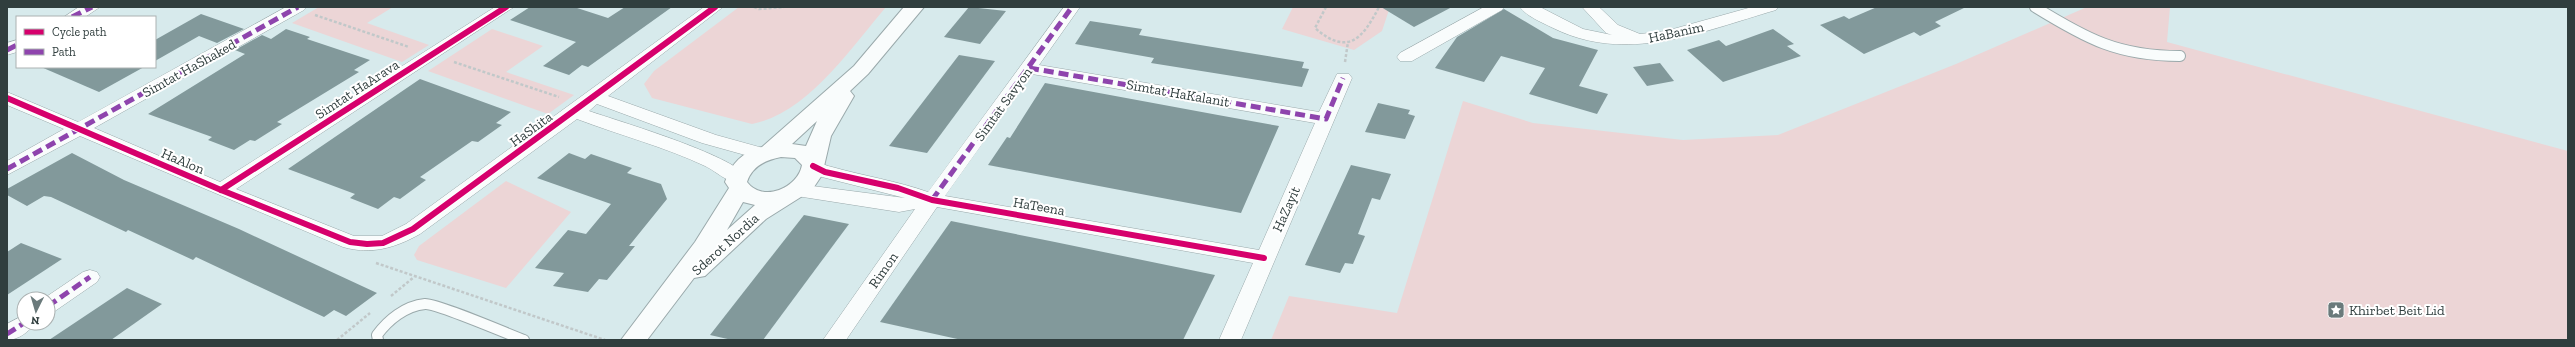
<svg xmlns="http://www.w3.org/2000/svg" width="2575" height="347" font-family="'Zilla Slab',serif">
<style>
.green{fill:#ecd5d6}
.building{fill:#82999b}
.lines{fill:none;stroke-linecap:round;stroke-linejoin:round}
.lane-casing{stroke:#9aa9ab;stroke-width:12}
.street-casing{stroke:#9aa9ab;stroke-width:1}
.secondary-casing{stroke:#9aa9ab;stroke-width:2}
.path{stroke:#c1c8c9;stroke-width:2.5;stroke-dasharray:3 2;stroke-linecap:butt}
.lane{stroke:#f9fcfc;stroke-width:10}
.street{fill:#f9fcfc;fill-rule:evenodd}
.secondary{fill:#f9fcfc;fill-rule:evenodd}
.quiet{stroke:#8e44ad;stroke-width:5;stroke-dasharray:10 5;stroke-linecap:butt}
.cycleway-casing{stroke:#fff;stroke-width:8}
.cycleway{stroke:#d6006c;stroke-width:6}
.labels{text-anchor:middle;stroke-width:4;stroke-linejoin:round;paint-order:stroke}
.street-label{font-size:14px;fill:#303e3e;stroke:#fff}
.poi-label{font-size:14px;fill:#303e3e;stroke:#fff;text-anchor:start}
</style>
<rect width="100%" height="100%" fill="#d7eaec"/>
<g class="green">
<path d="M319,7H393L367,23L429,45L402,62L292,23Z"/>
<path d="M739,7H886C851,48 808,113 752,124L652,98L644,84L654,71Z"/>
<path d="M1293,7H1390L1382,31L1354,50L1282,29Z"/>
<path d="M2087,7H2170L2167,42L2568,151V340H1271L1289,296L1397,313L1463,101L1533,123L1683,140L1778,135L1956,64Z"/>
<path d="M492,29L543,46L506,72L574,95L548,114L428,71Z"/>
<path d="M506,181L571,212L506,288L417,260L414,255L419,246Z"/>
</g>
<g class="building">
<path d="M530,7H574L608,18L625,7H672L588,67L582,65L569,75L543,66L576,42L510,20Z"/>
<path d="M969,7L1006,11L980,44L944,37Z"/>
<path d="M1381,7H1452L1414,27Z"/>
<path d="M1877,7H1966L1935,22L1941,26L1920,36L1914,32L1864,54L1820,25L1844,16L1849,19Z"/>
<path d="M1504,9L1553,38L1598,50L1579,86L1608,94L1597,114L1529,94L1545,68L1501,56L1484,82L1435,68L1457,37Z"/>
<path d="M201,14L244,29L217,43L199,36L155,61V40Z"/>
<path d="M1090,21L1142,29L1139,35L1304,62L1302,68L1309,69L1302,87L1151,63L1154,58L1075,44Z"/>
<path d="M286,29L310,37L307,39L370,60L354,70L359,72L277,122L282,124L255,141L250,140L234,150L208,140L212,137L148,114L245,54L235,50L262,35L271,39Z"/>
<path d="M1773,29L1794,44L1787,46L1801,56L1723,82L1687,50L1719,40L1726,46Z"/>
<path d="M959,55L995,61L927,153L889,146Z"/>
<path d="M1660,63L1674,81L1647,86L1633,67Z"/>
<path d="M41,67H144L99,92Z"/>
<path d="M420,79L511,112L496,123L502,125L478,142L472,141L420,177L426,180L400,199L394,197L378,209L350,198L355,194L288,169Z"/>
<path d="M1045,83L1218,115L1279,126L1241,213L988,165L1007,137L1010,138Z"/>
<path d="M1378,103L1410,110L1408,114L1415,116L1405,139L1365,132Z"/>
<path d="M72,153L124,180L239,229L377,293L346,316L334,310L324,317L196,257L193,260L128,230L126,232L51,197L44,196L27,206L7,195V189Z"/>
<path d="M569,153L585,159L591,154L632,168L627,173L661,184L667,199L629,246H635L607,280L599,279L588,292L553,286L564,273L535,268L568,230L586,234L611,204L537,178Z"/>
<path d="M1351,165L1391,174L1380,200L1372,198L1358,234L1365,236L1353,264L1345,263L1340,273L1305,265Z"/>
<path d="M804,215L849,224L763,340H732L710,335Z"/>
<path d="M951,221L1050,241L1215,275L1183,340H962L880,322Z"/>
<path d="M21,243L62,259L7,295V252Z"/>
<path d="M127,288L162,304L111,340H49Z"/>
</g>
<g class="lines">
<g class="lane-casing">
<g id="lane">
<path d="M2035,7C2087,39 2118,56 2180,56"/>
<path d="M378,340L377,335C388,320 405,306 425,304C436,303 508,334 524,340"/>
</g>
</g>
<g class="street-casing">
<g id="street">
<path d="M79,7H100L85,17H64Z"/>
<path d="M286,7H306L304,10L94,128L220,182L495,7H514L236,189L354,236H382L406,224L704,7H723L608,96L716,135L770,150L772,154L770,158L763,160L702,143L597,104L589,111C618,121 733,155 747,177L744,181C729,186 718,172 705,166C665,147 619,135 577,119L420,234C395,248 371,255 343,247L80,136L7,175V161L64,129L7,105V92L78,122Z"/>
<path d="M1064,7H1080L1039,65L1319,112L1337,74H1349L1352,78L1241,340H1219L1253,263L937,207L846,340H823L915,209L899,212L790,195L787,190L790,185L797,184L905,198L818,176L806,170L804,166L806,162C817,159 822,165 832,167C864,176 897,181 928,192ZM1032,74L1315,123L1259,250L945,196Z"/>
<path d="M1484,7H1504L1502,10L1412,61H1400L1397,57L1400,53Z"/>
<path d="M1520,7H1540L1583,29L1612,35L1606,33L1582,7H1599L1618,25L1640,34L1666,31L1752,7H1778L1776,10C1700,32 1626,65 1551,27C1541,22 1526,16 1520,7Z"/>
<path d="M17,40V52L7,55V43Z"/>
<path d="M90,270L97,272L100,277L97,282L55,311L48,314V299H43L83,272Z"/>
<path d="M24,315V323H35C29,332 18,340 7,340V324Z"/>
</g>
</g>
<g class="secondary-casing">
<path id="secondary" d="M904,7H924L868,74L850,91L854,96L831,136L822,175L812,190L766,219L705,276L694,278L647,340H621L695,242L729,188L725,182C731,163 743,152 762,147L854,66ZM817,121L806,146L792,144ZM781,157L795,158L802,165C798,188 763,203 747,182C752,166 766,160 781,157ZM743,202L755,205L727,230Z"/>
</g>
<g class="path">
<path d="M754,7L759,9L784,7"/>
<path d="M1326,7L1315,28C1348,57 1363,38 1379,7"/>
<path d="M315,15L409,47"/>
<path d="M454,62L559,97"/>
<path d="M1345,62L1348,42"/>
<path d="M376,263L605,340"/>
<path d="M391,296L414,277"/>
<path d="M337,340L370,313"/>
</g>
<use href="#lane" class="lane"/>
<use href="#street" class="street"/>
<use href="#secondary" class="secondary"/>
<g class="quiet">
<path d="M72,17L92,7"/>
<path d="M7,50L17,45"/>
<path d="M1029,68L1326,119L1343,78"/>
<path d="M7,169L298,7"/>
<path d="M932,200L1072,7"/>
<path d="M48,306L90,277"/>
<path d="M7,334L24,323"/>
</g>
<g class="cycleway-casing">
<g id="cycleway">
<path d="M7,98L221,190L350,242L367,244L383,243L413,229L715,7"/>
<path d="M813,166L825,172L898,188L932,200L1264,258"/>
<path d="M221,190L506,7"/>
</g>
</g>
<use href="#cycleway" class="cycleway"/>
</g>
<defs>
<g id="sight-square" transform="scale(0.9)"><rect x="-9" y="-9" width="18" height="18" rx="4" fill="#6a7a7b" stroke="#fff"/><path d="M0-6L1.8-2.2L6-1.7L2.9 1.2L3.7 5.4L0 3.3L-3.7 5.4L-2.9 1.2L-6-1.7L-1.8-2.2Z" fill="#fff"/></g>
</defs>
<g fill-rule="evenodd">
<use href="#sight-square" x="2336" y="310"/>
</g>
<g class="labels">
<g class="street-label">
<text transform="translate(1676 32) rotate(-12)" y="5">HaBanim</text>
<text transform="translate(189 68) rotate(-29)" y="5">Simtat HaShaked</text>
<text transform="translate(357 89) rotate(-33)" y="5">Simtat HaArava</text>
<text transform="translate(1178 93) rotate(10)" y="5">Simtat HaKalanit</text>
<text transform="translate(1003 104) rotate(-54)" y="5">Simtat Savyon</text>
<text transform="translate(531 129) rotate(-36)" y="5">HaShita</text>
<text transform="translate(183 161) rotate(23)" y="5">HaAlon</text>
<text transform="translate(1039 206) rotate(10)" y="5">HaTeena</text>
<text transform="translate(1286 209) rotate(-66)" y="5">HaZayit</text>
<text transform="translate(725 244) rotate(-42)" y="5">Sderot Nordia</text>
<text transform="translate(883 270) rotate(-55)" y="5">Rimon</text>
</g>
<g class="poi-label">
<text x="2349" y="315">Khirbet Beit Lid</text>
</g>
</g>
<rect width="2575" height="347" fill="none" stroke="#303e3e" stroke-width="16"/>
<rect x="16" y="16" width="140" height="52" fill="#ffffff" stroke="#acb2b2"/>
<rect x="24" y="29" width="20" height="6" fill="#d6006c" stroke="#acb2b2"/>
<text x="52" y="36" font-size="12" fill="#303e3e">Cycle path</text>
<rect x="24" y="49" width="20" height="6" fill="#8e44ad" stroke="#acb2b2"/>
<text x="52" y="56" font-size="12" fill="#303e3e">Path</text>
<g transform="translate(36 311) rotate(185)"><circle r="19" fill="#ffffff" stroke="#acb2b2"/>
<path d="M0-3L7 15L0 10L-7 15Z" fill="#6a7a7b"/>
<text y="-6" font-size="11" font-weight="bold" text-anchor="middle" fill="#303e3e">N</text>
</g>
</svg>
